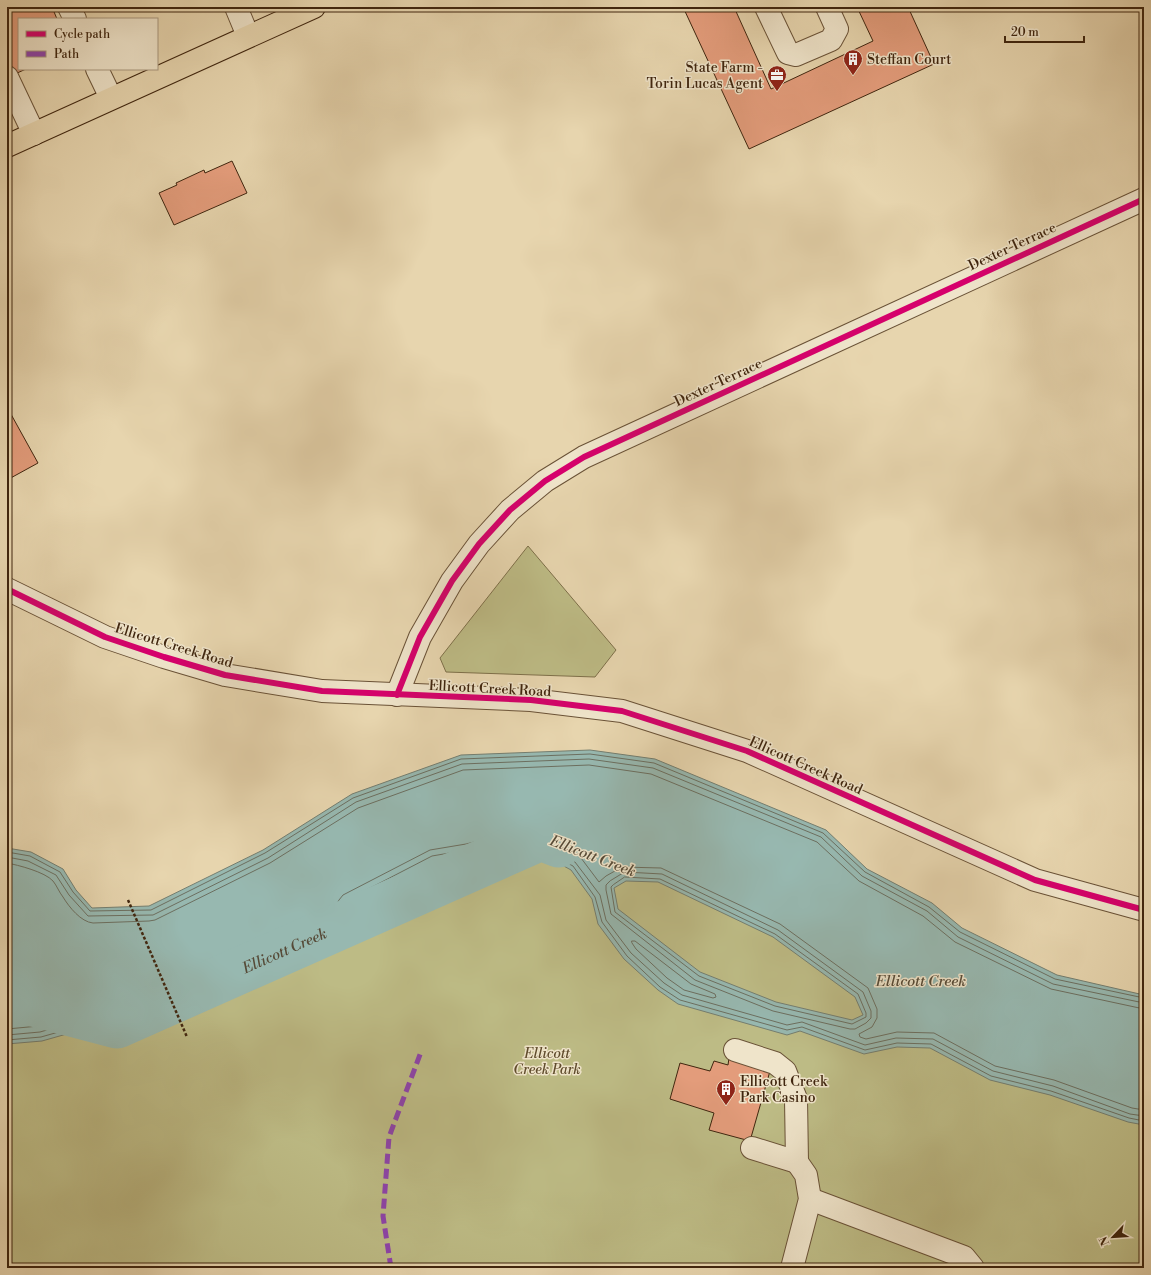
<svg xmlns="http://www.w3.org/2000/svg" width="1151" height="1275" font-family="'Libre Bodoni',serif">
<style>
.green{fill:#bdbb85;stroke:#7e704a}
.water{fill:#97b8b0;stroke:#747e70;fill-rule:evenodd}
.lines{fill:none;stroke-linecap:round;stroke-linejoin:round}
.shore{stroke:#6c6f60;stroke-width:1}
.river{stroke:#97b8b0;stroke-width:47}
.building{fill:#e39c7b;stroke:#40260f}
.minor-casing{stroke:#6a5237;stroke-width:24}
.major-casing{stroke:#40260f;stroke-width:24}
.path{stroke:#40260f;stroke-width:2.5;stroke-dasharray:3 2;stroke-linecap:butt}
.minor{stroke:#efe4ca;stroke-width:22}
.major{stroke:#e7d5ae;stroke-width:22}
.quiet{stroke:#8e44ad;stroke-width:5;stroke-dasharray:10 5;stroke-linecap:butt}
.cycleway-casing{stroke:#efe4ca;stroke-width:8}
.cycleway{stroke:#d6006c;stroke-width:6}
.labels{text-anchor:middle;stroke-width:3;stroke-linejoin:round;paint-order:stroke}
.poi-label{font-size:14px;fill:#40260f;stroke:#efe4ca;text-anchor:start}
.street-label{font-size:14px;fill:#40260f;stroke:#efe4ca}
.park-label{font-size:14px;font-style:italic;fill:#5f4b2c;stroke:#efe4ca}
.water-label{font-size:15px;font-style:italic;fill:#564a37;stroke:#efe4ca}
</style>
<rect width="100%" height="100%" fill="#e7d5ae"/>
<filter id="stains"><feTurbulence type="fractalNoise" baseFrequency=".005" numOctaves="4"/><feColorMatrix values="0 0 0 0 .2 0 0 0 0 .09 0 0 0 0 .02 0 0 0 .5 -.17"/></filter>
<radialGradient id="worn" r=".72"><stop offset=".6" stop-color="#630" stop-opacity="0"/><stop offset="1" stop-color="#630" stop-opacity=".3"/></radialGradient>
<g class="green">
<path d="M528,546L616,650L595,677L446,672L440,658Z"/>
<path d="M541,837L883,967L1144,1111V1268H7V996L117,1025Z"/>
</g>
<path class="water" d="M590,750L655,759L826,830L867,869L932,903L962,928L1057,975L1144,995V1125L1128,1122L1050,1095L990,1080L930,1048L897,1047L864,1054L800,1031L787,1035L678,1004L658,990L624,959L598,924L592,899L571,870L551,859L487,853L469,859L436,864L352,907L340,931L251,974L193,993L159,1002L123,1018L42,1041L7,1044V848L31,852L63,869L76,890L92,908L149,906L263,850L352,794L461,755ZM626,881L658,882L773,937L855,997L863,1015L852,1020L776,1002L700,972L618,909L614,888Z"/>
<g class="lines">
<g class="shore">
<path d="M7,852L30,856L60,872L73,892L90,911L151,910L265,853L353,798L461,759L590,754L654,763L823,833L865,872L929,907L960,932L1055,979L1144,998"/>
<path d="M7,857L28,861L56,875L69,895L88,916L153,915L268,858L356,802L462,764L589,759L653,768L821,837L862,876L927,911L958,937L1053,984L1144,1003"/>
<path d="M7,863C18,865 45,872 53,881C57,886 59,892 63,897C69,907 81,922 93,923L149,921L155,920L270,863L358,808L463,770L589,765L651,774L817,842L859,881L923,916L955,942L1051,989L1144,1009"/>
<path d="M625,872L662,874L778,930L863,992L871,1011V1018L866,1023L855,1029H850L773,1011L695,980L611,914L606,890V885L610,881Z"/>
<path d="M625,877L660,879L775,934L858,994L866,1013V1017L852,1024L775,1006L699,976L615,912L611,887L613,885Z"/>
<path d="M632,941H635L691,984L715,994L716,997L713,998L684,990L667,978L636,949L632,943Z"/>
<path d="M7,1029L39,1026L118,1003L154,988L189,979L245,960L328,920L339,900L343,895L430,850L466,844L486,839L556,845L581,858L599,882L606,876L622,867L661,868L780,924L868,988L877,1009V1018L872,1027L859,1034L860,1037L866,1039L897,1032L934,1033L995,1066L1054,1080L1132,1108L1144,1110"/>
<path d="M7,1035L40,1032L120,1009L156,993L191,985L248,966L333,924L347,900L432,856L467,850L488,844L553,850L575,862L600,895L606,920L631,953L664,983L682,995L787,1025L802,1022L865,1045L896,1038L933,1039L993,1071L1053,1086L1130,1114L1144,1116"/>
<path d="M7,1040L41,1037L122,1014L158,998L192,990L250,970L337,928L350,904L434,860L468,855L488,849L552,855L573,866L595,897L602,922L627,956L660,987L680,1000L787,1030L802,1027L865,1050L897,1043L931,1044L991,1076L1051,1091L1129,1118L1144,1121"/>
</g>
<path class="river" id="s1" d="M7,996L117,1025L541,837L559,844"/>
</g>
<g class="building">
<path d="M7,7H52L57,19H19V69H26L15,74L7,57Z"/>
<path d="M683,7H734L771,89L873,41L857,7H908L934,64L749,149Z"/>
<path d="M232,161L247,193L174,225L159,193L177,185L176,183L204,170L205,173Z"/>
<path d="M7,407L38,463L7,480Z"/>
<path d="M729,1058L770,1071L750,1141L709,1130L714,1113L670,1099L680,1063L710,1071L714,1061L728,1065Z"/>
</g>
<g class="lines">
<g class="minor-casing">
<g id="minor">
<path d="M69,7L75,19"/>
<path d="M236,7L248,36"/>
<path d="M766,7L788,53L796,55L831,40L837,29L827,7"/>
<path d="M97,69L111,98"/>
<path d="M7,77L34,134"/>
<path d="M7,589L105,637L164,657L225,675L322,691L531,700L622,711L747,751L1035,880L1144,910"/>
<path d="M397,695L420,637L452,581L479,544L510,510L545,481L584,457L1144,199"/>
<path d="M735,1050L775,1063L785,1071L796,1099L797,1162L806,1175L810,1199L792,1268"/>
<path d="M752,1148L797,1162"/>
<path d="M810,1199L964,1257L973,1268"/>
</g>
</g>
<g class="major-casing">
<path id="major" d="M7,146L314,7"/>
</g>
<path class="path" d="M128,900L187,1037"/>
<use href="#minor" class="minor"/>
<use href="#major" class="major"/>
<path class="quiet" d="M391,1268L383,1216L389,1137L421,1052"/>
<g class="cycleway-casing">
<g id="cycleway">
<path d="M7,589L105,637L164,657L225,675L322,691L531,700L622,711L747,751L1035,880L1144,910"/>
<path d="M397,695L420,637L452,581L479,544L510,510L545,481L584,457L1144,199"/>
</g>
</g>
<use href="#cycleway" class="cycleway"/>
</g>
<defs>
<g id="building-pin" transform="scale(1)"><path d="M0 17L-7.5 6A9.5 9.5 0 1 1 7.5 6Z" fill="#8f2418" stroke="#efe4ca"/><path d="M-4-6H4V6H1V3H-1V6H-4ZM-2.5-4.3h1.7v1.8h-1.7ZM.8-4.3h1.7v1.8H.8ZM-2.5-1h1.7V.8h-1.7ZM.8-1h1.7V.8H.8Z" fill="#fff"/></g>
<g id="office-pin" transform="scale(1)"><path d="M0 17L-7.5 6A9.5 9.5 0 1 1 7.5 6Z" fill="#8f2418" stroke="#efe4ca"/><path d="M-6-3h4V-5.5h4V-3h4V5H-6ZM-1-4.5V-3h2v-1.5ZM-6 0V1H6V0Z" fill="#fff"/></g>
</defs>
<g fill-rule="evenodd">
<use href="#building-pin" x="853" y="59"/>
<use href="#office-pin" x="777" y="75"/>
<use href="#building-pin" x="726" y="1089"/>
</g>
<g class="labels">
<g class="poi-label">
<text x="867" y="64">Steffan Court</text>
<text x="763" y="72" text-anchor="end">State Farm -<tspan x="763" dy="16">Torin Lucas Agent</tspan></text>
<text x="740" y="1086">Ellicott Creek<tspan x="740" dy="16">Park Casino</tspan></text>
</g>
<g class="street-label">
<text transform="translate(1012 246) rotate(-25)" y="5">Dexter Terrace</text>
<text transform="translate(718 382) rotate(-25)" y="5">Dexter Terrace</text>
<text transform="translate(174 645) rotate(17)" y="5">Ellicott Creek Road</text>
<text transform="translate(490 688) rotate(3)" y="5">Ellicott Creek Road</text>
<text transform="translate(806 765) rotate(24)" y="5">Ellicott Creek Road</text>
</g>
<g class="park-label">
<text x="547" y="1058">Ellicott<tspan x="547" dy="16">Creek Park</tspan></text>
</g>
<g class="water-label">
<text transform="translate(593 856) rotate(21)" y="5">Ellicott Creek</text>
<text dy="5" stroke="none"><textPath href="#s1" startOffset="297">Ellicott Creek</textPath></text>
<text x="921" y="986">Ellicott Creek</text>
</g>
</g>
<rect width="1151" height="1275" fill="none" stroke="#e7d5ae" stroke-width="24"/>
<rect x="8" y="8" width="1135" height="1259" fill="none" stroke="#40260f" stroke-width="2"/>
<rect x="12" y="12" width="1127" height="1251" fill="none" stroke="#40260f"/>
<rect x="18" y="18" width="140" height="52" fill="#efe4ca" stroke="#a9987f"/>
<rect x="26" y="31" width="20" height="6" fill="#d6006c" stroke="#a9987f"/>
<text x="54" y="38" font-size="12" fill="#40260f">Cycle path</text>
<rect x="26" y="51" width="20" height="6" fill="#8e44ad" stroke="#a9987f"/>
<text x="54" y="58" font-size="12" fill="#40260f">Path</text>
<g transform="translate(1113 1237) rotate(245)" stroke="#efe4ca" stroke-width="3" paint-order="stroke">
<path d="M0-3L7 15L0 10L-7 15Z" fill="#40260f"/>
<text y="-6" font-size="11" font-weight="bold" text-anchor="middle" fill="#40260f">N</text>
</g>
<path d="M1005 36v6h79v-6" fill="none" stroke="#40260f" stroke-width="2"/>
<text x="1011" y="36" font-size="12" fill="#40260f" stroke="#efe4ca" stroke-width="3" paint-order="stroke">20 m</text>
<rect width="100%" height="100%" filter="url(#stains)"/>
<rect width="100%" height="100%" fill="url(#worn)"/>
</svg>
